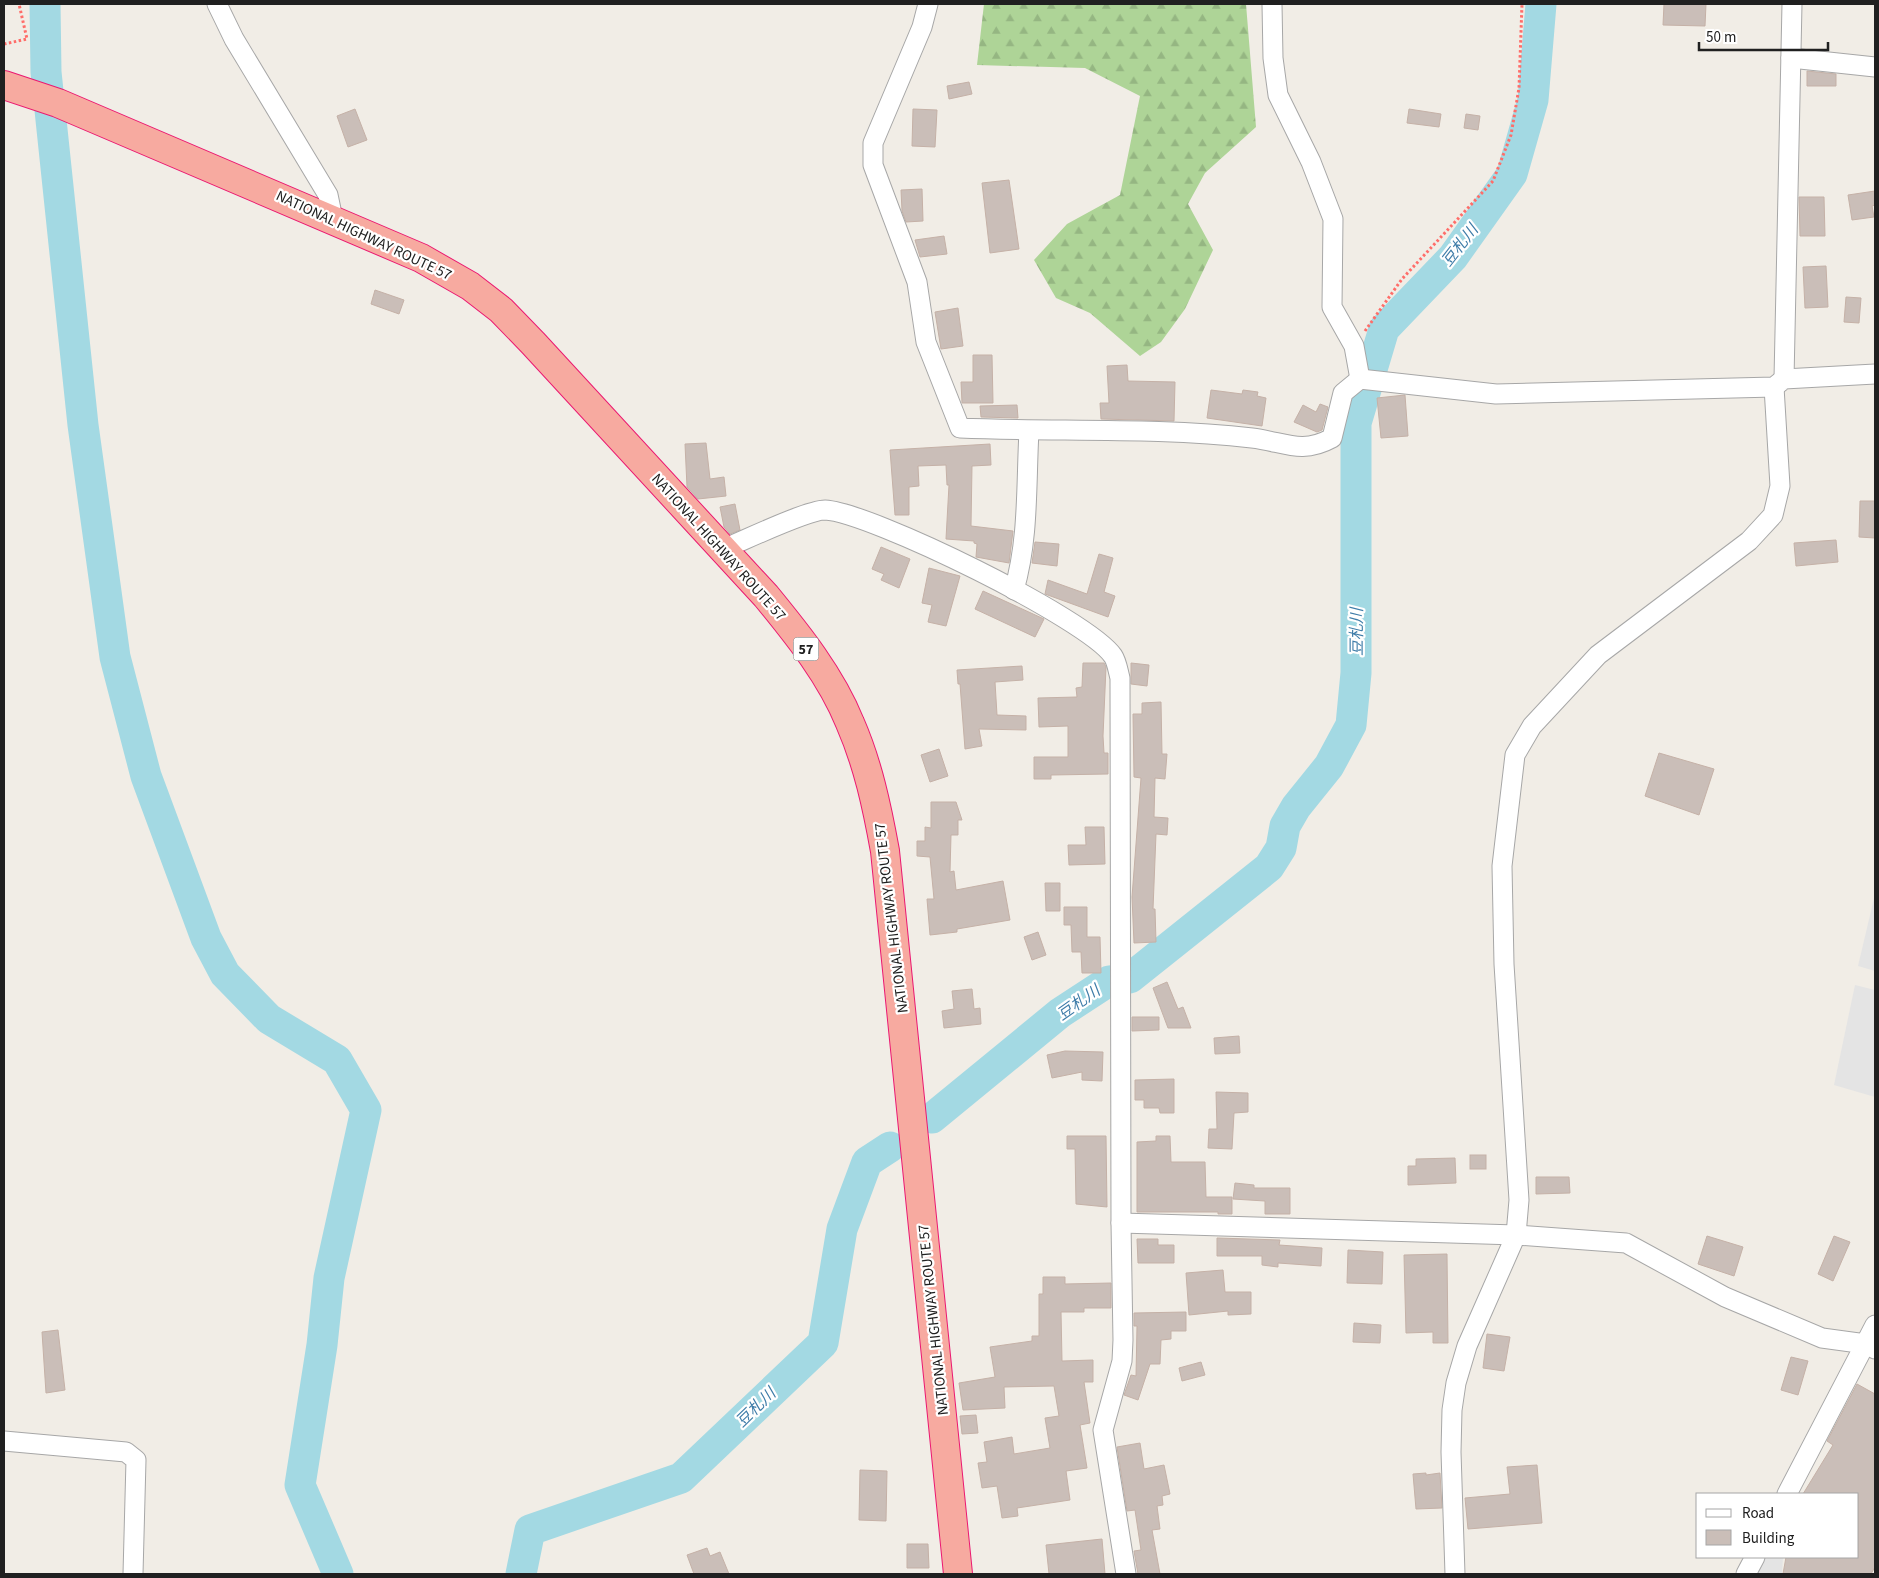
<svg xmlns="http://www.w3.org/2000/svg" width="1879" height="1578" font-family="'Source Sans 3','Noto Sans JP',sans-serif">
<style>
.forest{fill:url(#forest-firs)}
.parking{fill:#e4e4e4}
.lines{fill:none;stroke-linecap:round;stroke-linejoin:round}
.river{stroke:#a3d9e3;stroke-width:31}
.building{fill:#cabeb8;stroke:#c5b1a7}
.minor-casing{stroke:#a7a7a7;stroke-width:21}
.trunk-casing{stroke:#eb1871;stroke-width:30}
.path{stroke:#ff6d69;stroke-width:3;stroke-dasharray:2.5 2.5;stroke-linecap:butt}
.minor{stroke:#fff;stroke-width:19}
.trunk{stroke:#f7aaa0;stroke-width:28}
.labels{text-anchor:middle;stroke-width:4.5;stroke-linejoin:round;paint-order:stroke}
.shield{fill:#fff;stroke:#636363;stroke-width:1}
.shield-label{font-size:14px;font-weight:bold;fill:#202020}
.street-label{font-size:15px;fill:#202020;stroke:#fff}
.water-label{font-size:16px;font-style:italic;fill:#3e7ca8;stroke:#fff}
</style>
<defs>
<pattern id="forest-firs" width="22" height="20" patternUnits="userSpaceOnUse" patternTransform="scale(1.25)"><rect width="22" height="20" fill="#aed497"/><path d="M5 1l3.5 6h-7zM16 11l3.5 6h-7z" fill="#95b682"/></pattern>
</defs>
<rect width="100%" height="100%" fill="#f1ede6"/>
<path class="forest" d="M984,4H1246L1256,127L1205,173L1188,204L1213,250L1185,309L1161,342L1140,356L1090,313L1056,298L1034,260L1067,224L1120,195L1140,96L1085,68L977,65Z"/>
<g class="parking">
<path d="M1875,894V971L1858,966Z"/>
<path d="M1855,985L1875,990V1097L1834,1085Z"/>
<path d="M1765,1557H1783L1782,1574H1756Z"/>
</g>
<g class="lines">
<g class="river">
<path d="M45,4L46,72L83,425L115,657L146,776L206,938L225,974L269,1019L337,1060L366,1110L329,1278L322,1345L300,1485L338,1574"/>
<path d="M932,1118L1060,1013L1109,981L1130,978L1269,867L1281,848L1285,826L1296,807L1329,766L1351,725L1356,673V423L1384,329L1453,257L1512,174L1533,100L1541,4"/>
<path d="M521,1574L530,1530L681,1478L823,1343L842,1229L867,1162L890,1147"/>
</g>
</g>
<g class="building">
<path d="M1664,4H1706L1705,26L1663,25Z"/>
<path d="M1807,71L1836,74V86H1807Z"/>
<path d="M969,82L972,94L949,99L947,86Z"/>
<path d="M355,109L367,140L348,147L337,116Z"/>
<path d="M913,109L937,110L935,147L912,146Z"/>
<path d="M1409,109L1441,114L1439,127L1407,123Z"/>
<path d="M1466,114L1480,116L1478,130L1464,128Z"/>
<path d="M1009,180L1019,249L990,253L982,183Z"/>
<path d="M922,189L923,221L906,222L902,211L901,190Z"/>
<path d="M1875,191V205L1872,206L1874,217L1852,220L1848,195Z"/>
<path d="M1799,197H1824L1825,236H1800Z"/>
<path d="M944,236L947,254L920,257L915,240Z"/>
<path d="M1826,266L1828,307L1805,308L1803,267Z"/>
<path d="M375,290L404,300L399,314L371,304Z"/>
<path d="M1846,297L1861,298L1859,323L1844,322Z"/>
<path d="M958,308L963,346L941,349L935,312Z"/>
<path d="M973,355H992L993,403H962L961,382H973Z"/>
<path d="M1127,365L1128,381L1175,382L1174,421L1101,419L1100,403H1109L1107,366Z"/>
<path d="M1211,390L1242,394L1243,390L1258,392L1257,396L1266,398L1262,426L1207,418Z"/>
<path d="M1405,395L1408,436L1381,438L1377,398Z"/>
<path d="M1320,404L1328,407L1322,430L1317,432L1294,422L1303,405L1316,412Z"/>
<path d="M1017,405L1018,418L981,417L980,406Z"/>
<path d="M706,443L710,479L724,477L726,496L698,499L687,487L685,444Z"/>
<path d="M990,444L991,465L972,466L971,526L1013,531L1009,563L976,557L977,544L974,543V541L946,539L949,485H947L946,465L918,466L919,486L909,487V515H895L890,450Z"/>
<path d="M1860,501H1875V538L1859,537Z"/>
<path d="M735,504L740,530L730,534L724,527L720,507Z"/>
<path d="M1836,540L1838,562L1796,566L1794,543Z"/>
<path d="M1035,542L1059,544L1057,566L1032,563Z"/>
<path d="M881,547L910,559L899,588L881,580L884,574L872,569Z"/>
<path d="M1099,554L1113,558L1104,592L1115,596L1108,617L1045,594L1048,580L1087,594Z"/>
<path d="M929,568L960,576L946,626L928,622L932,605L922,603Z"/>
<path d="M983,591L1044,619L1035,637L975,609Z"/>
<path d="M1083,663H1104L1106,667L1103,736L1104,753H1108V774L1051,775V779H1034V757H1068V726L1039,727L1038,698L1077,697L1076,688L1082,687Z"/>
<path d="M1131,663L1149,665L1147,686L1131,684Z"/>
<path d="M1022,666L1023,680L995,682L997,715L1026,716V730L979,729L982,746L965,749L960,684H958L957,670Z"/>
<path d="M1161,702L1162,754H1167L1165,779L1155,778L1154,817L1168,818L1167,835L1156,834L1153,909H1155L1156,942L1134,943L1132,897L1141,778L1134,777L1133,714H1142V703Z"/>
<path d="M939,749L948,776L930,782L921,755Z"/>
<path d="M1659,753L1714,769L1699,815L1645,796Z"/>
<path d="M931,802H956L962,820H958V835H951L950,872L954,871L956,890L1003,881L1010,920L957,929V932L930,935L927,899H934L930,857L917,856V841H925V827L931,828Z"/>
<path d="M1085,827H1104L1105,864L1069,865L1068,845H1086Z"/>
<path d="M1045,883H1060V911H1046Z"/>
<path d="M1064,907H1087V937H1100L1101,973H1082L1081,952H1072L1071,925H1064Z"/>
<path d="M1038,932L1046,955L1032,960L1024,937Z"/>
<path d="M1167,982L1178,1009L1183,1007L1191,1028H1168L1153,988Z"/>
<path d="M972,989L974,1009L980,1008L981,1024L944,1028L942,1011L954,1009L952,991Z"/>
<path d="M1132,1017H1159V1030L1132,1031Z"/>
<path d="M1239,1036L1240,1053L1215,1054L1214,1038Z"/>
<path d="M1065,1051L1103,1052L1102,1081L1082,1080V1072L1052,1078L1047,1055Z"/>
<path d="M1174,1079V1113H1160L1159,1108H1144V1100H1135V1080Z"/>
<path d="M1216,1092L1248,1093V1112L1234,1113L1232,1149L1208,1148L1209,1129H1217Z"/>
<path d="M1067,1136H1106L1107,1207L1076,1204L1075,1149H1067Z"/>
<path d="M1156,1136H1170L1171,1162H1205L1206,1197H1232V1214H1218V1212H1137V1142L1156,1141Z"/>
<rect x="1470" y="1155" width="16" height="14"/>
<path d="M1455,1158L1456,1183L1408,1185V1166H1416V1159Z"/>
<path d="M1536,1177H1569L1570,1193L1536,1194Z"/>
<path d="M1235,1183L1254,1185V1188H1290V1214H1265V1201L1233,1199Z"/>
<path d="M1707,1236L1743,1247L1734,1276L1698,1264Z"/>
<path d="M1834,1236L1850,1242L1833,1281L1818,1274Z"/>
<path d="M1217,1238L1280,1240L1279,1245L1322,1248L1321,1266L1278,1263V1267L1262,1265V1256H1217Z"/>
<path d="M1137,1239H1158V1245H1174V1263H1138Z"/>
<path d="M1348,1250L1383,1252L1382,1284L1347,1283Z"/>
<path d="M1447,1254L1448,1343H1433V1332L1406,1333L1404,1255Z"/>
<path d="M1223,1270L1225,1292H1251V1314L1228,1315V1311L1189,1315L1186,1273Z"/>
<path d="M1043,1277H1065V1284L1111,1283V1308H1084V1312H1061L1062,1361L1093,1360V1382H1084L1090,1423L1080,1425L1087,1468L1066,1471L1070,1500L1017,1508L1018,1516L1002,1518L997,1486L982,1488L978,1463L987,1462L984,1442L1012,1437L1014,1454L1050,1448L1045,1418L1059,1416L1054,1386L1004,1387L1005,1408L963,1410L959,1383L995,1377L990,1347L1032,1341V1336H1039V1294H1043Z"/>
<path d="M1186,1312V1331H1171V1339L1161,1340L1160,1364H1150L1138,1400L1124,1395L1131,1375L1136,1376L1137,1326H1134V1313Z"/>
<path d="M1354,1323L1381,1325L1380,1343L1353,1342Z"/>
<path d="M58,1330L65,1390L46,1393L42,1332Z"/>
<path d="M1487,1334L1510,1337L1504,1371L1483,1368Z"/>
<path d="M1791,1357L1808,1361L1798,1395L1781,1390Z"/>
<path d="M1201,1362L1205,1375L1182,1381L1179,1368Z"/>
<path d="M1857,1384L1875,1394V1567L1871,1574H1783L1786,1557H1858V1494H1803L1833,1445L1827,1441Z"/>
<path d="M976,1415L978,1433L962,1434L960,1416Z"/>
<path d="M1140,1443L1144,1469L1164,1465L1170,1494L1162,1496L1163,1505L1157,1506L1160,1529L1152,1530L1160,1574H1138L1134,1551L1141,1550L1135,1510L1127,1511L1117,1447Z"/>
<path d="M1537,1465L1542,1523L1468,1529L1465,1498L1510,1494L1507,1467Z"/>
<path d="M860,1470L887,1471L886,1521L859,1520Z"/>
<path d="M1426,1473V1475L1440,1473L1442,1508L1416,1509L1413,1474Z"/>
<path d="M1102,1539L1105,1574H1049L1046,1545Z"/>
<path d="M907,1544H928L929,1568H907Z"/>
<path d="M707,1548L710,1556L720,1552L729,1574H694L687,1555Z"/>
</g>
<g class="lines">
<g class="minor-casing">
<g id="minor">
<path d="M217,4L234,39L328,195L333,219"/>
<path d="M928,4L922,27L873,143V165L917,282L926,342L960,428C1057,432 1155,427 1252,438C1285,442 1301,455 1332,438L1343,393L1360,379L1496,394L1774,387L1784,379L1875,374"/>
<path d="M1272,4L1273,58L1278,95L1311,162L1333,219L1332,307L1354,346L1360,379"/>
<path d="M1791,58L1875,67"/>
<path d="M1784,379L1792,4"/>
<path d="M723,549C743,541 807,510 825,510C870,512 1088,619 1113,656C1117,662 1118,671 1120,678L1121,1223L1123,1340L1122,1361L1103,1430L1126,1574"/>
<path d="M1014,590C1029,539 1026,483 1029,431"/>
<path d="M1121,1223L1516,1235L1626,1243L1725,1297L1822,1338L1866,1344L1875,1349"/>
<path d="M4,1441L126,1452L136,1460L133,1574"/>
<path d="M1787,1494L1875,1325"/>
<path d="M1455,1574L1451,1452L1452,1410L1456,1383L1467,1346L1516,1235L1519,1200L1504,964L1502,866L1515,755L1532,726L1598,655L1749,541L1773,515L1780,486L1774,387"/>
<path d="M1746,1574L1755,1557"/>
</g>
</g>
<g class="trunk-casing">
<path id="trunk" d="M4,85L58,103L421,258L470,286L501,310L533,343L766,596C798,635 831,676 850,723C868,764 877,807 885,851L958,1574"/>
</g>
<g class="path">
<path d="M4,44L27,39L19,4"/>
<path d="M1365,331L1402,279L1493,181L1511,135L1519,88L1522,4"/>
</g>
<use href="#minor" class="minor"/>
<use href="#trunk" class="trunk"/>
</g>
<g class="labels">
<rect class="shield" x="793.5" y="637.5" width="25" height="23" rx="4"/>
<g class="shield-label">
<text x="806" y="654">57</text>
</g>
<g class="street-label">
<text transform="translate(364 235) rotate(25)" y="5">NATIONAL HIGHWAY ROUTE 57</text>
<text transform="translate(719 547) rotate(48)" y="5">NATIONAL HIGHWAY ROUTE 57</text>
<text transform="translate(891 918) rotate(-97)" y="5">NATIONAL HIGHWAY ROUTE 57</text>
<text transform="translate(933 1320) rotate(-96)" y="5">NATIONAL HIGHWAY ROUTE 57</text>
</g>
<g class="water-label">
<text transform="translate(1459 245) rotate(-52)" y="6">豆札川</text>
<text transform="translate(1356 632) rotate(-90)" y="6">豆札川</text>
<text transform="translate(1078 1002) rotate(-35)" y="6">豆札川</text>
<text transform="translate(755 1407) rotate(-44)" y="6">豆札川</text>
</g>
</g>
<rect width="1879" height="1578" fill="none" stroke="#202020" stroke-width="10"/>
<rect x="1696" y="1493" width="162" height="65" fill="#ffffff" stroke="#a6a6a6"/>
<rect x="1706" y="1509" width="25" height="8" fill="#ffffff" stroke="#a6a6a6"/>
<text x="1742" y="1518" font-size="15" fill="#202020">Road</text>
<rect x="1706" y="1530" width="25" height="15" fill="#cabeb8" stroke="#a6a6a6"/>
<text x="1742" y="1543" font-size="15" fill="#202020">Building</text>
<path d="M1699 42v8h129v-8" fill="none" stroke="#202020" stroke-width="2.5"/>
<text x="1706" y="42" font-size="15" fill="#202020" stroke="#ffffff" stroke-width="4" paint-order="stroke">50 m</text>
</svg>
